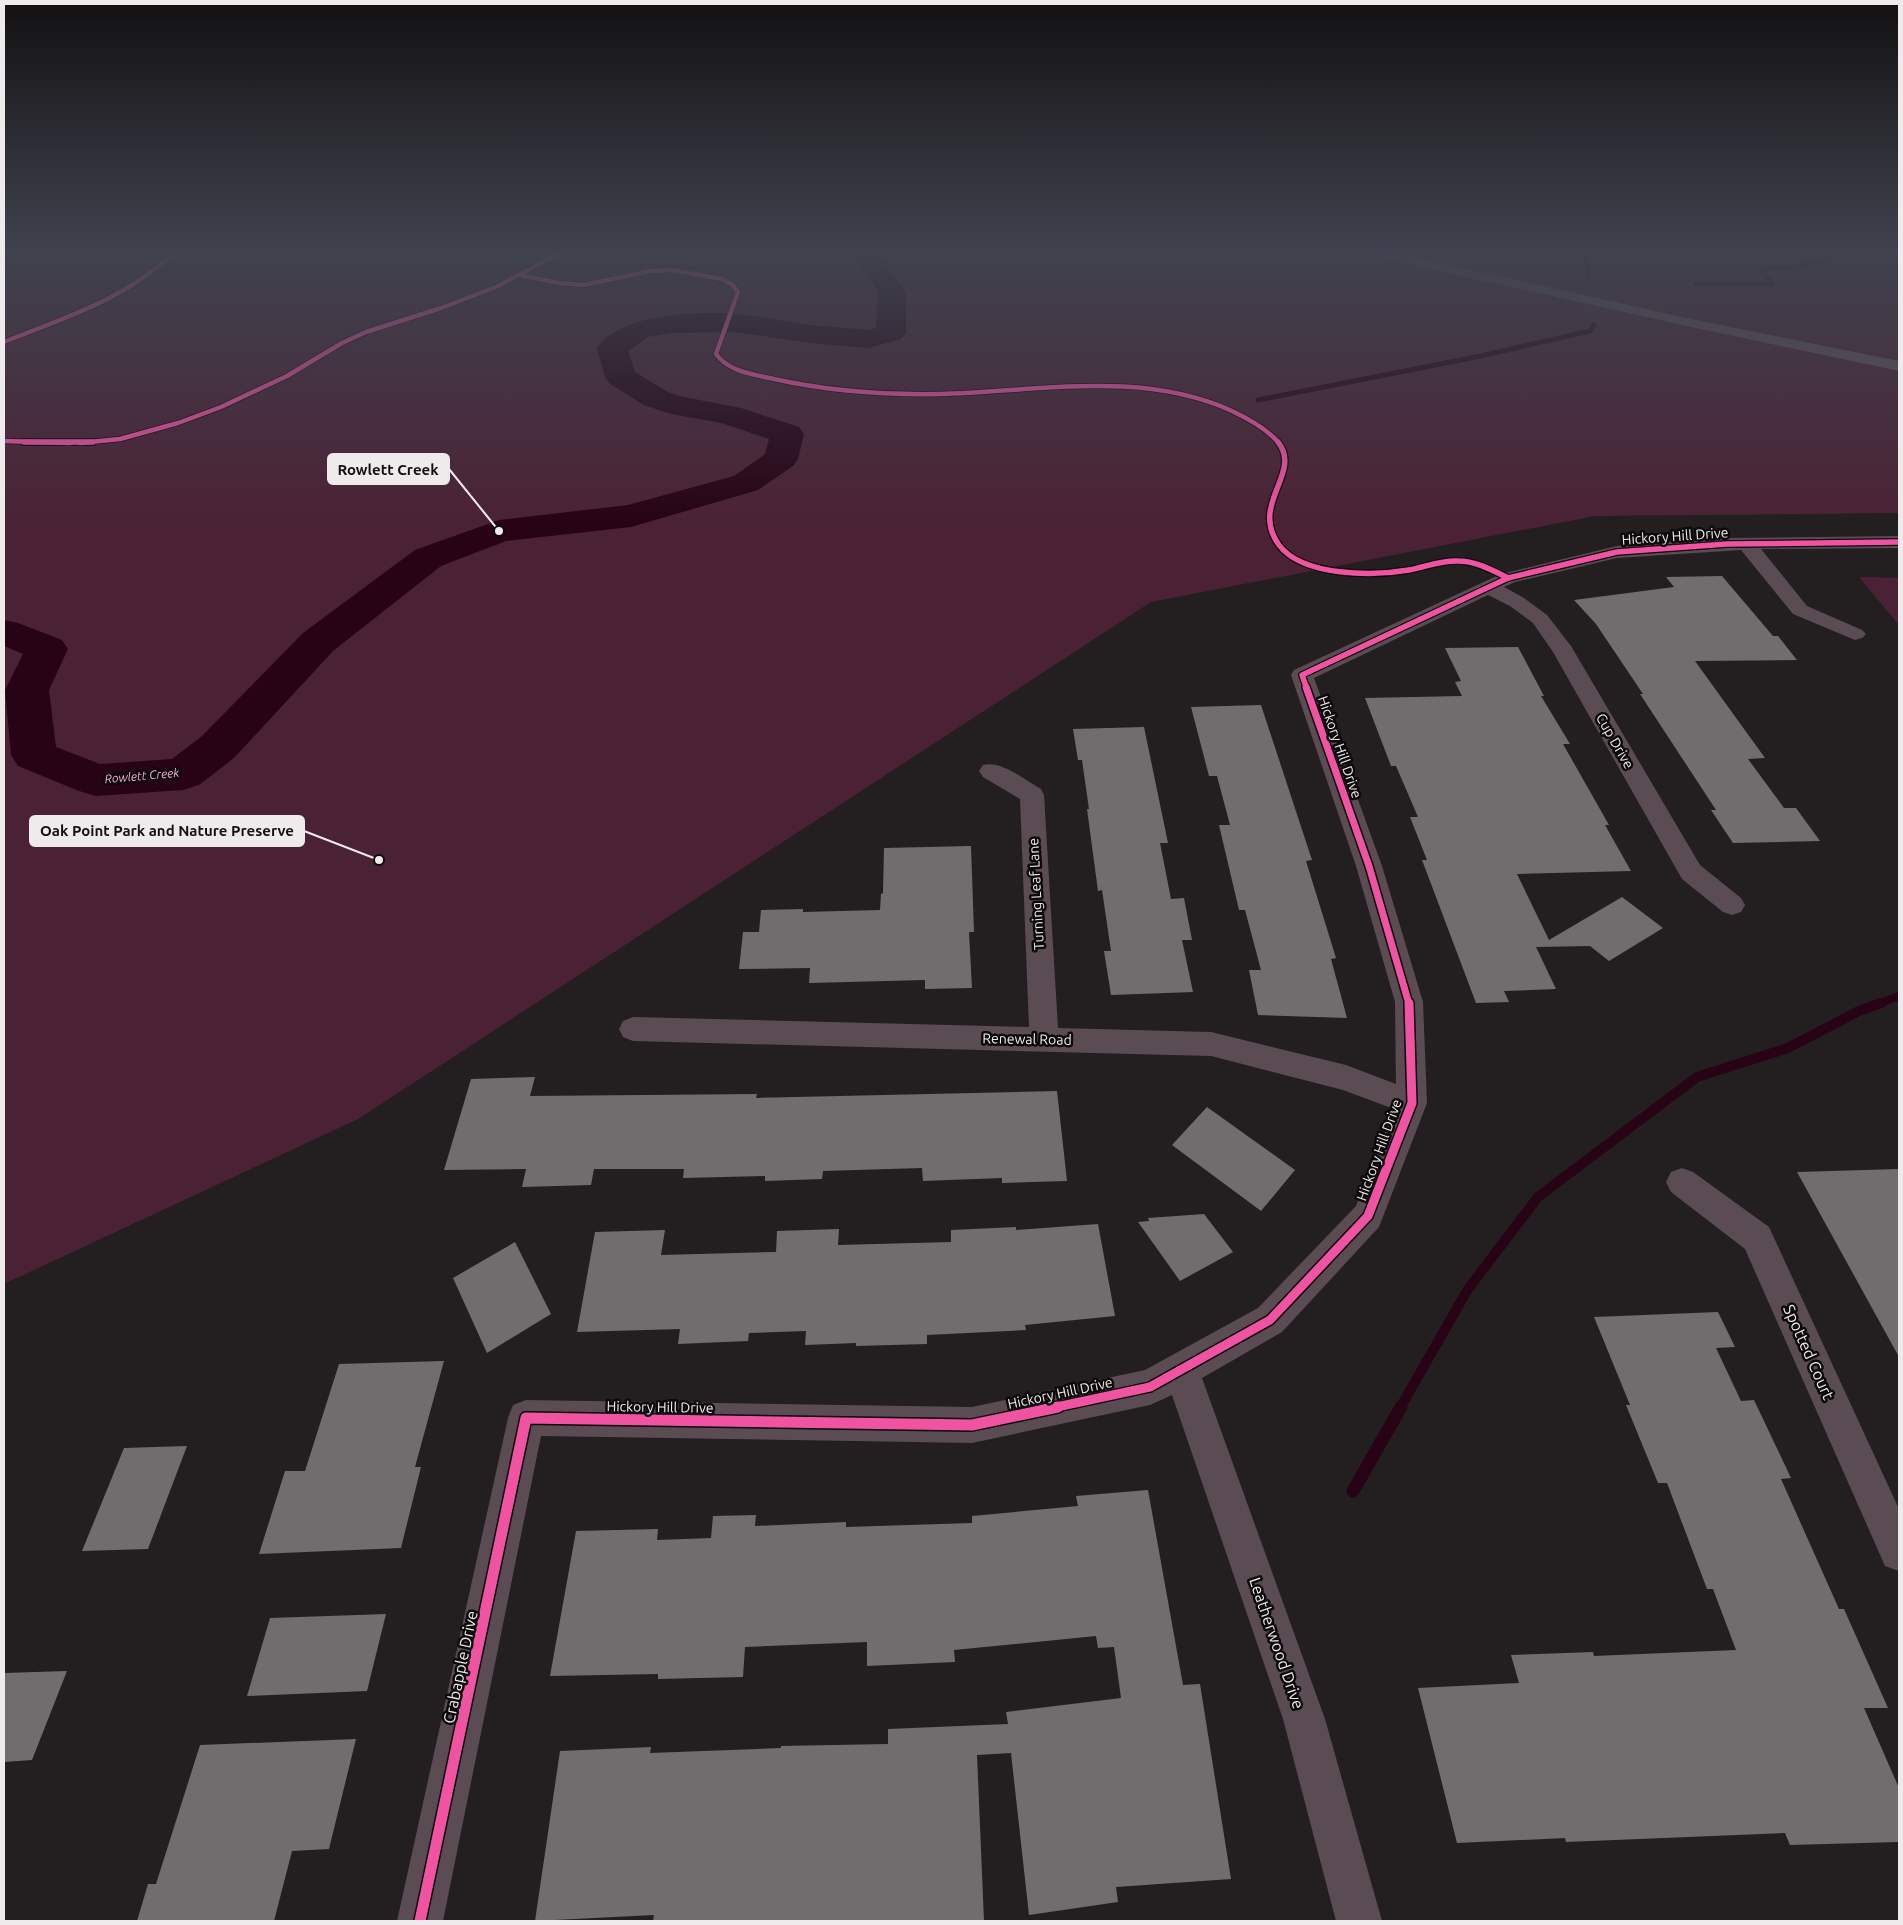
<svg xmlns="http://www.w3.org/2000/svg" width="1903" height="1925" font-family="Ubuntu,sans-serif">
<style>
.green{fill:#4b2235}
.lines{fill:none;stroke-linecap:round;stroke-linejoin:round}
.stream-far3{stroke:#270315;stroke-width:5}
.stream-far2{stroke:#270315;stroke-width:8}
.stream-far1{stroke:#270315;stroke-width:10}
.stream{stroke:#270315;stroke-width:13}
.river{fill:#270315;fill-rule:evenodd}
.building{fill:#706d6f}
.minor{fill:#5a4c52;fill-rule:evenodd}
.major{fill:#65535c;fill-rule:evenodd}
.cycleway-far4-casing{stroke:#0b090a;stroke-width:6}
.cycleway-far3-casing{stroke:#0b090a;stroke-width:8}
.cycleway-far2-casing{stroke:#0b090a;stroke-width:10}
.cycleway-far1-casing{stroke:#0b090a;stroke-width:12}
.cycleway-casing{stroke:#0b090a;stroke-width:14}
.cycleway-far4{stroke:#f153a3;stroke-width:4.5}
.cycleway-far3{stroke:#f153a3;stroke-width:5.5}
.cycleway-far2{stroke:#f153a3;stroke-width:7}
.cycleway-far1{stroke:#f153a3;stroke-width:9}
.cycleway{stroke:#f153a3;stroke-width:11}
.labels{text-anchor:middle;stroke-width:5;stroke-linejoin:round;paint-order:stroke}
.far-water-label{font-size:12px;font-style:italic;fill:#feafd0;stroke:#0b090a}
.street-label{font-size:14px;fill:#efebec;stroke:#0b090a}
.near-street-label{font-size:16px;fill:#efebec;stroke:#0b090a}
.leader{fill:none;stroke:#efebec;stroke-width:2}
.callout-dot{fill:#efebec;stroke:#0b090a;stroke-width:2}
.callout{fill:#efebec;stroke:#efebec;stroke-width:2}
.callout-label{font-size:15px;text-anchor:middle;font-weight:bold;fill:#111}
</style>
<rect width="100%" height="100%" fill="#231f21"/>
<g class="green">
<path d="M1899,250V513L1595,516L1151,602L358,1119L4,1284V251Z"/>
<path d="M1859,577L1899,578V625Z"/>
</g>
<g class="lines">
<g class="stream-far3">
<path d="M1585,250L1588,273"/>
<path d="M1757,250L1774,252L1786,250"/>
<path d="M1696,284H1772L1760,268L1794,267L1828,260L1825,254L1814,250"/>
<path d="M1258,400L1476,357L1590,331L1594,325"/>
</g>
<path class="stream-far2" d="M1878,1004L1899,996"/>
<path class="stream-far1" d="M1400,1408L1468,1289L1538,1197L1697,1077L1788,1048L1859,1011L1881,1003"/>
<path class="stream" d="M1353,1491L1401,1407"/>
<path class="river" d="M850,250H876L906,292V333L901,339L868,348L811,343L735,332L671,333L648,337L628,351L635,372L666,391L679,396L741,408L799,427L804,434L798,459L793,466L758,490L631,527L506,541L441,566L333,651L234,758L199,785L183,790L96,796L79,791L18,766L11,755L5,690L23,654L4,646V620L18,623L62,640L68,649L49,690L56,747L100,764L172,759L202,736L303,633L415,550L499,520L628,505L734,476L765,454L769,439L722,423L671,414L644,405L610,384L605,377L597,348C621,313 697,311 736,314C761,316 786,322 811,325C830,327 849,328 868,330L876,328L878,292Z"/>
</g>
<g class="building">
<path d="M1722,576L1773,636H1778L1797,660L1695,661L1765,758L1748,759L1784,808H1796L1820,841L1733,843L1711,810H1716L1640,694H1643L1596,624L1574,600L1674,587L1666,577Z"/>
<path d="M1518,647L1544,696H1541L1570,744H1563L1609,825H1605L1631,871L1517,874L1549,940L1622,897L1663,928L1609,961L1590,946L1536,947L1556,989L1504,991L1509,1002L1476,1003L1422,860H1427L1410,817H1418L1396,766H1391L1365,698L1462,696L1455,682L1461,681L1445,648Z"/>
<path d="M1261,705L1312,860L1306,861L1336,958L1331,959L1347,1018L1258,1015L1249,970H1261L1245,910H1239L1219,825H1230L1217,776H1209L1191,707Z"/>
<path d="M1144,727L1168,843H1160L1171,899L1184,898L1192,940H1182L1193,992L1111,995L1104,951H1111L1102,890L1098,891L1087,809H1089L1082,760H1078L1073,729Z"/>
<path d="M971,846L974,932H969L972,988L925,989V980L809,983L810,968L739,969L743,932H759L761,910L803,909V912L880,910L881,894L883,893L884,848Z"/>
<path d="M535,1077L530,1096L757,1094L756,1098L1057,1091L1067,1181L1002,1183V1178L923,1181L922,1168L823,1171L822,1179L765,1181V1176L683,1178L684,1169H594L591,1185L522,1187L526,1169L444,1170L471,1079Z"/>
<path d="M1207,1107L1295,1170L1261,1211L1172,1145Z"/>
<path d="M1899,1169V1357L1797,1172Z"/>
<path d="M1204,1214L1233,1252L1180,1281L1138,1222L1149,1221L1148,1218Z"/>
<path d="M1098,1224L1115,1316L1025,1325L1026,1330L927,1335V1344L856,1346V1343L805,1345L806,1331L749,1333L748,1341L678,1344L680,1329L577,1332L595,1232L665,1230L661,1255L776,1252L777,1231L839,1229L838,1245L951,1242V1230L1016,1227V1230Z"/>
<path d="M515,1242L551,1314L487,1353L453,1278Z"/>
<path d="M1718,1312L1735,1347L1716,1348L1741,1401L1754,1400L1791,1478L1781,1479L1839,1609H1844L1888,1708H1864L1899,1788V1842L1790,1845L1785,1833L1566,1842L1565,1838L1457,1843L1418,1688L1519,1683L1511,1655L1593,1652L1594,1656L1736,1650L1713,1589H1707L1667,1483H1658L1626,1405H1630L1594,1317Z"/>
<path d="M444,1361L415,1467H421L401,1548L259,1554L285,1471H305L339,1364Z"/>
<path d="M187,1446L148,1549L82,1551L124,1448Z"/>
<path d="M1148,1490L1183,1685L1200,1684L1231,1879L1116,1887L1118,1902L1029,1915L1011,1753L977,1755L984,1921H653L654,1915L535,1921L560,1751L651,1747L650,1753L781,1748V1746L888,1744V1729L1008,1724L1006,1712L1121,1698L1114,1647L1098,1648L1096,1636L954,1650L955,1662L867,1666V1642L745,1647L743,1677L658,1679V1674L550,1676L576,1531L658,1529L657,1540L711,1538L713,1516L756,1515L755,1526L846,1522V1527L972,1523V1516L1078,1506L1076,1496Z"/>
<path d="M386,1614L367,1691L247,1696L270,1618Z"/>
<path d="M67,1671L32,1760L4,1762V1673Z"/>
<path d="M356,1739L329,1849L292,1851L274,1921H137L148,1884H156L200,1745Z"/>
</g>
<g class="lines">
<g class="minor">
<path d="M1899,536V548L1761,549L1807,606L1862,630L1866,634L1862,638L1855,640L1793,614L1741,550L1617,558L1515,582L1504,587L1524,598L1547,615L1571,646L1700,865L1741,898L1745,905L1741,912L1732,915L1723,912L1682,879L1553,652L1533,623L1510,606L1488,595L1314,678L1382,866L1423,1002L1427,1103L1379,1227L1282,1332L1202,1378L1325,1719L1382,1921H1336L1283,1719L1172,1395L1150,1405L972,1443L541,1436L443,1921H397L508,1418L513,1405L526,1400L972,1407L1145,1370L1258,1308L1356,1206L1394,1109L1343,1090L1211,1056L633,1041L623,1037L619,1029L623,1021L633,1017L1029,1027L1020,799L983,777L979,771L983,765C1002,760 1024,780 1041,789L1044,795L1058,1028L1211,1032L1346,1065L1396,1084L1395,1002L1356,866L1291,675L1294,670L1501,574L1617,546L1727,538Z"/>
<path d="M1682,1168L1693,1172L1769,1227L1899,1509V1571L1885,1566L1745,1249L1671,1192L1666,1182L1671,1172Z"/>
</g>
<path class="major" d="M1356,250H1382L1696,320L1899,361V371L1696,328L1363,254Z"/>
<g class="cycleway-far4-casing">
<g id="cycleway-far4">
<path d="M519,275L559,283L584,285L650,271L672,270L722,279L733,285L738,292L716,354C729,372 753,374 774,379C828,391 884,395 940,394C1036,392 1140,369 1232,411C1249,419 1267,429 1279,443"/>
<path d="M4,342C68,316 126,300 176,250"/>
<path d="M4,441L70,443"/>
<path d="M80,443L120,439L178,423L221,407L287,376L342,343L366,332L441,308L496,287L565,250"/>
</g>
</g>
<g class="cycleway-far3-casing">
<g id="cycleway-far3">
<path d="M24,442H93"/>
<path d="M1278,442C1303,473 1249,504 1279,545C1303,577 1374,576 1409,570C1426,567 1441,560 1458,561C1476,561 1492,570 1508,578"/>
<path d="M1307,689L1302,675L1508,578L1617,552L1727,544L1899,542"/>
</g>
</g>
<g class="cycleway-far2-casing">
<path id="cycleway-far2" d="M1306,687L1369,866L1409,1004"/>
</g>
<g class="cycleway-far1-casing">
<path id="cycleway-far1" d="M1052,1408L1150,1387L1270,1320L1368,1216L1412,1103L1409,1003"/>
</g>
<g class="cycleway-casing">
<path id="cycleway" d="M420,1921L526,1418L972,1425L1058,1407"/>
</g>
<use href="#cycleway-far4" class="cycleway-far4"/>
<use href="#cycleway-far3" class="cycleway-far3"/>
<use href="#cycleway-far2" class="cycleway-far2"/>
<use href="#cycleway-far1" class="cycleway-far1"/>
<use href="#cycleway" class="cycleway"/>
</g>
<linearGradient id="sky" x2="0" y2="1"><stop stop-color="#131112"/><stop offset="0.48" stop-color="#3f424e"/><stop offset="1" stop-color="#3f424e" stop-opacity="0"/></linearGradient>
<rect width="1903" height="520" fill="url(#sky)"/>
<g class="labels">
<g class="far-water-label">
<text transform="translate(142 776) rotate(-5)" y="4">Rowlett Creek</text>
</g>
<g class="street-label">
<text transform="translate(1675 536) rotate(-4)" y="5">Hickory Hill Drive</text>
<text transform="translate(1615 741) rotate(60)" y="5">Cup Drive</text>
<text transform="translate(1340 747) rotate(71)" y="5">Hickory Hill Drive</text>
<text transform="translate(1036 894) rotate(-93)" y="5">Turning Leaf Lane</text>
<text transform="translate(1027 1039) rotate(1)" y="5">Renewal Road</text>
<text transform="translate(1379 1150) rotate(-70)" y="5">Hickory Hill Drive</text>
<text transform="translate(1060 1393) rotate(-12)" y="5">Hickory Hill Drive</text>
<text transform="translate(660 1407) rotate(1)" y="5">Hickory Hill Drive</text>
</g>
<g class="near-street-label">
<text transform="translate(1809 1352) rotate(66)" y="6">Spotted Court</text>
<text transform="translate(1277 1643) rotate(71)" y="6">Leatherwood Drive</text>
<text transform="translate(460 1667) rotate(-78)" y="6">Crabapple Drive</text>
</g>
</g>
<path class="leader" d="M499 531L449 469M379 860L304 831"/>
<g class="callout-dot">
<circle cx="499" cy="531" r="5"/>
<circle cx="379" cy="860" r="5"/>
</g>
<g class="callout">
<rect x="328" y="454" width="121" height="30" rx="5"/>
<rect x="30" y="816" width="274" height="30" rx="5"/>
</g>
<g class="callout-label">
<text x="388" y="475">Rowlett Creek</text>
<text x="167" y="836">Oak Point Park and Nature Preserve</text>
</g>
<rect width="1903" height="1925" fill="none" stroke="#efebec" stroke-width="10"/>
</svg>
